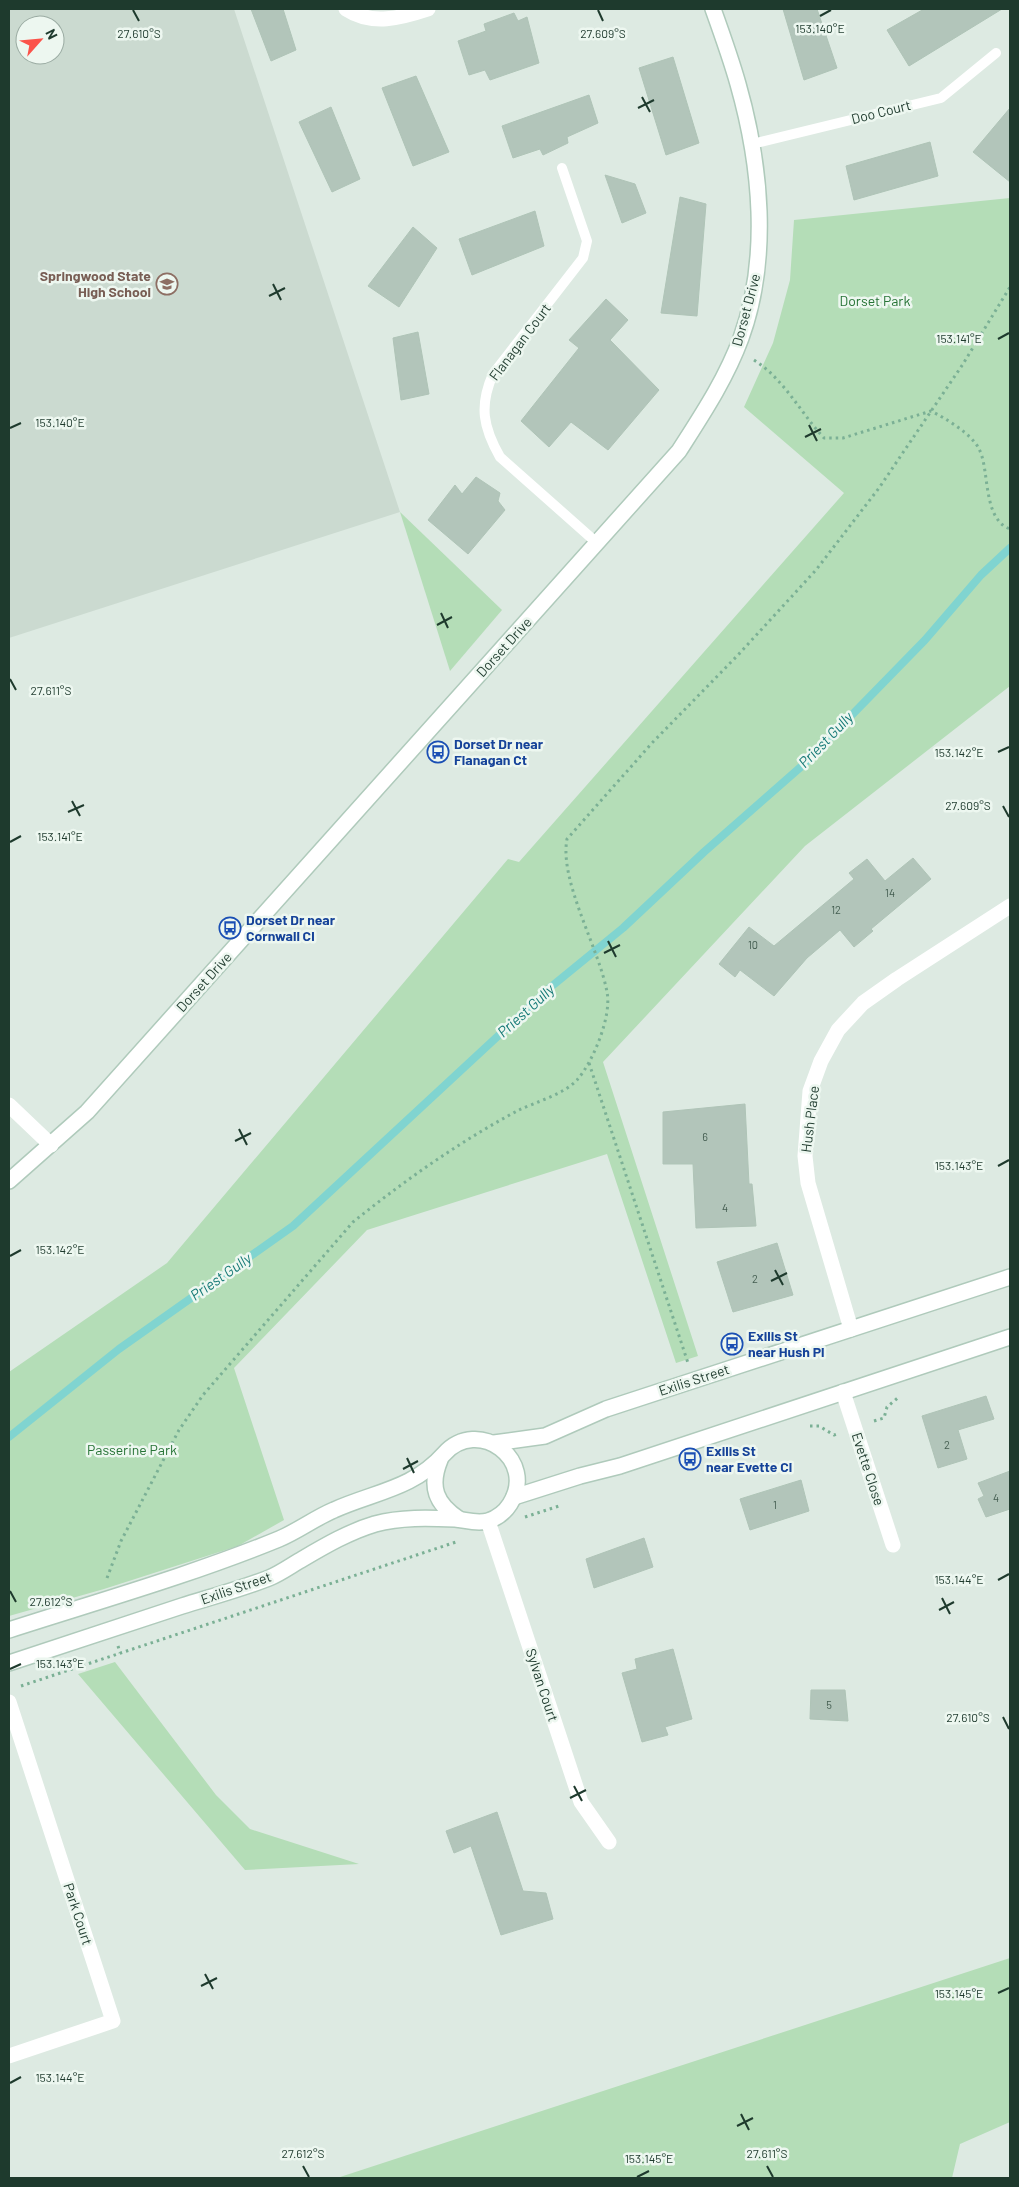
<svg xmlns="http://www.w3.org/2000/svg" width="1019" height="2187" font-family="Barlow,sans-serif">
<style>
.built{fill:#cbdad0;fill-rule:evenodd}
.green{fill:#b4ddb7}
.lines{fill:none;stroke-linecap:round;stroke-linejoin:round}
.stream{stroke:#80d4d0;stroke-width:8}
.building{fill:#b2c5ba;stroke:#afc4b7}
.secondary-casing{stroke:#afcabb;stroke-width:18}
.path{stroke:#7bb095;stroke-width:3;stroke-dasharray:2.5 4;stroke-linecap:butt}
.lane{stroke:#fff;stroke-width:10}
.street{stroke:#fff;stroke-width:15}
.secondary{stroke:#fff;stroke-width:15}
.ticks{fill:none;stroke:#1e3a2d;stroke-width:2}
.labels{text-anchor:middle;stroke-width:5;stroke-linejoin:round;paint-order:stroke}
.number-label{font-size:11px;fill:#435d50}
.street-label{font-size:14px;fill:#1e3a2d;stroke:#edf7f0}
.education-label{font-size:14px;font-weight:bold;fill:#785e54;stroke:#edf7f0;text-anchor:end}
.park-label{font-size:14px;fill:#267335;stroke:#edf7f0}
.transit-label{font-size:14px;font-weight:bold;fill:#164399;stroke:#edf7f0;text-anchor:start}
.water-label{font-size:15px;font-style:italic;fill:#157976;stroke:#edf7f0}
.ticks-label{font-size:12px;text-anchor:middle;fill:#1e3a2d;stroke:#edf7f0;stroke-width:5;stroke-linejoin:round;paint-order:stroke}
</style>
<rect width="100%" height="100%" fill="#ddeae2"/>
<path class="built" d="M9,9H234L400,512L9,638ZM25,25H55V55H25Z"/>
<g class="green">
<path d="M1010,198V686L805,846L603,1062L698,1356L676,1363L607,1154L367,1230L234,1368L284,1520L238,1546L104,1589L9,1616V1372L167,1263L508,859L519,862L844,493L744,407L773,343L790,280L794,220Z"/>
<path d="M400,512L502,610L450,671Z"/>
<path d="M115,1662L216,1795L250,1829L359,1864L245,1870L78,1674Z"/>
<path d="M1010,1958V2122L960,2144L952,2178H337Z"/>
</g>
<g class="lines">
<path class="stream" d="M9,1437L119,1349L293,1226L552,986L623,928L704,852L803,765L925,640L981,575L1010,548"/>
</g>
<g class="building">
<path d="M251,9H283L296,50L271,61Z"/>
<path d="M783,9H817L837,68L804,80Z"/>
<path d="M924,9H1002L909,66L887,30Z"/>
<path d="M514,13L518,21L527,17L539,63L490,80L485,70L469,75L458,41L486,31L484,24Z"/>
<path d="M673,57L699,143L666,155L639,68Z"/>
<path d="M416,76L449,152L413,166L382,88Z"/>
<path d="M589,95L598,123L567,137L568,143L543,155L540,149L513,158L502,126Z"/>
<path d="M331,107L360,179L332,192L299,122Z"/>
<path d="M1010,108V182L973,152Z"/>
<path d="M930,142L938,176L854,200L846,166Z"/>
<path d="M605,175L635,184L646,213L622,223Z"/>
<path d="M680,197L706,204L697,316L661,313Z"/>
<path d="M535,211L544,246L472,275L459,239Z"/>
<path d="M413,227L437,248L399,307L368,286Z"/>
<path d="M606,299L628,320L610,340L659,390L608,450L571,422L549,447L521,421L579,348L569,340Z"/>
<path d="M418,332L429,394L401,400L393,338Z"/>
<path d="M476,477L500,493L498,501L505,510L468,554L428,520L455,485L462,494Z"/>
<path d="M913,858L931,879L871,929L873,931L854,947L840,930L807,958L774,996L740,970L735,977L719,964L749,927L774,946L854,879L849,873L867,859L885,881Z"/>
<path d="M745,1104L749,1184H752L756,1226L696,1228L693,1164H663V1112Z"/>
<path d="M777,1243L793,1295L733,1312L717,1262Z"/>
<path d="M986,1396L994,1419L958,1430L967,1459L938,1468L922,1416Z"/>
<path d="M1010,1471V1509L986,1517L978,1499L984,1496L978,1483Z"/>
<path d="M801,1480L809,1511L750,1530L740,1499Z"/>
<path d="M644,1538L653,1567L594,1588L586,1559Z"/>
<path d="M673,1649L692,1719L665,1727L668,1735L642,1742L622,1673L637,1669L635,1659Z"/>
<path d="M811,1690H845L848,1721L810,1719Z"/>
<path d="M497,1812L523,1891L546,1893L553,1919L501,1935L471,1846L454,1853L446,1831Z"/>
</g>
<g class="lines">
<g class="secondary-casing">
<g id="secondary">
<path d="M9,1181L87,1112L679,451C702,415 726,379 741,338C770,258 761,165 738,84C731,59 722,34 713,9"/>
<path d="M494,1443L545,1436L606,1409L1010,1277"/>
<path d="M440,1460C429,1487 436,1504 459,1519"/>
<path d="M514,1497L580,1476L620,1466L1010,1337"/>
<path d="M9,1630C99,1601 191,1575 279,1539C298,1531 315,1518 334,1510C374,1492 413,1489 444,1454C478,1416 538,1460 510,1504C505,1512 497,1518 488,1521C476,1524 466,1520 455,1519C428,1518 401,1517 375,1524C348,1532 323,1547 299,1561C289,1567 279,1574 269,1578C241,1589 211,1597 182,1606C124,1625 66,1644 9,1663"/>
</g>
</g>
<g class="path">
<path d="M754,360C785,380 799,411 824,438H843L931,411C945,418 972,434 979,449C990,469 982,519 1010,529"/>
<path d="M589,1063L688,1363"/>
<path d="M874,1421L884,1418L887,1407L900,1396"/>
<path d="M810,1426H819L834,1435L837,1434"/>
<path d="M525,1517L562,1505"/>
<path d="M107,1578L121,1541L179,1430L203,1395L353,1222C404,1181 459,1142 517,1111C535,1102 563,1095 577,1080C593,1062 612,1016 607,992C599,948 559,881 567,839L652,743L738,655L816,570L879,488L963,364L1010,287"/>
<path d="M118,1646L120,1653"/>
<path d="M21,1686L459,1541"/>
</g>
<g class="lane">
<path d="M752,144L941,98L996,53"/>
<path d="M562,168L587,241L583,258L493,374C479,406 483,427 500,457L597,543"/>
</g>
<g class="street">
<path d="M346,9C372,26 401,18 428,9"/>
<path d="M9,1105L51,1145"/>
<path d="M851,1329L808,1183L805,1156L810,1091L821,1061L838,1030L863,1003L897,979L1010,906"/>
<path d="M843,1392L893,1545"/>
<path d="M488,1521L581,1802L609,1842"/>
<path d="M9,1702L113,2021L9,2056"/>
</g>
<use href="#secondary" class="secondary"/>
</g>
<path class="ticks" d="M133,10L139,21M598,10L603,21M820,16L831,10M642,97L650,112M638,108L654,100M273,284L281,300M269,296L285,288M998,339L1009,333M809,425L817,441M10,428L21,423M805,437L821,429M441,613L448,628M437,625L452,617M10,679L16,690M998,752L1009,747M72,801L80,816M1003,806L1009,817M68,812L84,805M10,842L21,836M608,941L616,957M604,953L620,945M239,1129L247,1145M235,1141L251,1133M998,1166L1009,1160M10,1256L21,1250M775,1270L783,1285M771,1281L787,1273M407,1458L414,1473M403,1469L418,1461M998,1580L1009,1574M10,1591L16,1602M942,1598L950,1614M939,1610L954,1602M10,1669L21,1664M1003,1717L1009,1729M574,1786L582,1801M570,1798L586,1790M205,1974L213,1989M201,1986L217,1978M998,1993L1009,1988M10,2083L21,2077M741,2114L749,2130M737,2126L753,2118M303,2166L309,2177M767,2166L773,2177M637,2177L649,2171"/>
<defs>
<g id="school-ring" transform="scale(1.125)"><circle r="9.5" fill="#edf7f0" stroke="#8d6e63" stroke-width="1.5"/><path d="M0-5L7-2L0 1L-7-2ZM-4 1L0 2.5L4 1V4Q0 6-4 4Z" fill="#8d6e63"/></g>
<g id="bus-ring" transform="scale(1.125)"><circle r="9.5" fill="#edf7f0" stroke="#1a4fb4" stroke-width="1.5"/><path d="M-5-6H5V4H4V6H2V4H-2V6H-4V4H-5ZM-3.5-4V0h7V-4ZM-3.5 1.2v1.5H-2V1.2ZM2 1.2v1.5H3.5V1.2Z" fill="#1a4fb4"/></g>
</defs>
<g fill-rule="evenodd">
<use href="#school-ring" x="167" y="284"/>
<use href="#bus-ring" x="438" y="752"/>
<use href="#bus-ring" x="230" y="928"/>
<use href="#bus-ring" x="732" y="1344"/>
<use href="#bus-ring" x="690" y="1459"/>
</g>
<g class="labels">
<g class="number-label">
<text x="890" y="897">14</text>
<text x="836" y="914">12</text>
<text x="753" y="949">10</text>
<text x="705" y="1141">6</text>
<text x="725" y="1212">4</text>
<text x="755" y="1283">2</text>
<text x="947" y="1449">2</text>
<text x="996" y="1502">4</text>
<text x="775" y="1509">1</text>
<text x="829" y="1709">5</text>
</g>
<g class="street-label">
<text transform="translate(881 112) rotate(-14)" y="5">Doo Court</text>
<text transform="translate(746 310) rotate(-75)" y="5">Dorset Drive</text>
<text transform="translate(520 342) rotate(-53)" y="5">Flanagan Court</text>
<text transform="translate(504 647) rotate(-48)" y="5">Dorset Drive</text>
<text transform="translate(204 982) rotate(-48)" y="5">Dorset Drive</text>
<text transform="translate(810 1119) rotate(-83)" y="5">Hush Place</text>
<text transform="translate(694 1380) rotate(-18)" y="5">Exilis Street</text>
<text transform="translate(868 1469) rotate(72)" y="5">Evette Close</text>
<text transform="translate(236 1588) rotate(-19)" y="5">Exilis Street</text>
<text transform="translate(542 1685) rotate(72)" y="5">Sylvan Court</text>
<text transform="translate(78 1914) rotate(72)" y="5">Park Court</text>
</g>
<g class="education-label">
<text x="151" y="281">Springwood State<tspan x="151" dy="16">High School</tspan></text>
</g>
<g class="park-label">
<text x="875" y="306">Dorset Park</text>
<text x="132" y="1455">Passerine Park</text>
</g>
<g class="transit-label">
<text x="454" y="749">Dorset Dr near<tspan x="454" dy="16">Flanagan Ct</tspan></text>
<text x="246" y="925">Dorset Dr near<tspan x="246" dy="16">Cornwall Cl</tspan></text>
<text x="748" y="1341">Exilis St<tspan x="748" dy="16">near Hush Pl</tspan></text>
<text x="706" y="1456">Exilis St<tspan x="706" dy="16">near Evette Cl</tspan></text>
</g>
<g class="water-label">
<text transform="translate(826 740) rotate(-46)" y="5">Priest Gully</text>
<text transform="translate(526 1011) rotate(-42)" y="5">Priest Gully</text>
<text transform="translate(221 1277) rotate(-35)" y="5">Priest Gully</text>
</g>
</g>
<g class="ticks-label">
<text x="820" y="33">153.140°E</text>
<text x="139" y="38">27.610°S</text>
<text x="603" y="38">27.609°S</text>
<text x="959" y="343">153.141°E</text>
<text x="60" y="427">153.140°E</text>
<text x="51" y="695">27.611°S</text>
<text x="959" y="757">153.142°E</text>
<text x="968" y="810">27.609°S</text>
<text x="60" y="841">153.141°E</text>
<text x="959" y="1170">153.143°E</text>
<text x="60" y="1254">153.142°E</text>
<text x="959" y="1584">153.144°E</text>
<text x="51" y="1606">27.612°S</text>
<text x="60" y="1668">153.143°E</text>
<text x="968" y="1722">27.610°S</text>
<text x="959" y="1998">153.145°E</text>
<text x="60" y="2082">153.144°E</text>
<text x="303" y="2158">27.612°S</text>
<text x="767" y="2158">27.611°S</text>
<text x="649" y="2163">153.145°E</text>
</g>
<rect width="1019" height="2187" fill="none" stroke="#1e3a2d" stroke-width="20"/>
<g transform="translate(40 40) rotate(63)"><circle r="24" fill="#edf7f0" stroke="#9aaba2"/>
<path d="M0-4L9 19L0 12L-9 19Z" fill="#fb534a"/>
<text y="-8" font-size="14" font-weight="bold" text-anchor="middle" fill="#1e3a2d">N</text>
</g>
</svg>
